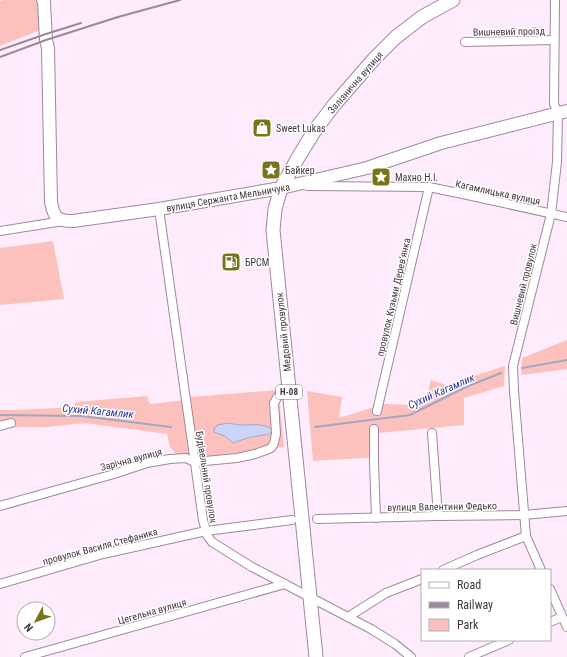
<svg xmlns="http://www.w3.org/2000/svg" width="567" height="657" font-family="'Roboto Condensed',sans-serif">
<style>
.green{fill:#fcc1bc;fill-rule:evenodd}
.water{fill:#cbd5f9;stroke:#a2a6c2}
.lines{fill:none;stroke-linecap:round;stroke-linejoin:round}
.stream{stroke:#a2a6c2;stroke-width:2}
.street-casing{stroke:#a1879f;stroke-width:10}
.secondary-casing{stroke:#a1879f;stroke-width:14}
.primary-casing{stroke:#a1879f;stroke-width:15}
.street{stroke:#fff;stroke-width:8}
.secondary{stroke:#fff;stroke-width:12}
.primary{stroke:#fff;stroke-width:13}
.rail{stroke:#988a97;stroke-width:2}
.labels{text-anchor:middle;stroke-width:3;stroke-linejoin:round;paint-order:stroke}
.shield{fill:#fff;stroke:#7b737a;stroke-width:1}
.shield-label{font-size:9px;font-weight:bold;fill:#423741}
.street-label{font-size:10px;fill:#423741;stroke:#fff}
.poi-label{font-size:10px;fill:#423741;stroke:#fff;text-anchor:start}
.water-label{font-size:11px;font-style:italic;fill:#2d3799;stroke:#fff}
</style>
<rect width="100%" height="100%" fill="#feecfc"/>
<g class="green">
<path d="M3,0H35L40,9V30L0,46V1Z"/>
<path d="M53,241L64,299L0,305V248Z"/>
<path d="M567,340V369L521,375L522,358Z"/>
<path d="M505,366L504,386L464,398V425L378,433V457L313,461L307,391L342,397L339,418L384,404L418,405L426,400L431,380L446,385Z"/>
<path d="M278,390L284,447L202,457L178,456L170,447L167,434L85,423L47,427H21L0,429V410H20L74,407L76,402L147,396L150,404L178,401L190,397ZM229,423L240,425H257L269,434L247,438L236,442L233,443L225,436Z"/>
</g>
<path class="water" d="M229,423C233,424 237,425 242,425C252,425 265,423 273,430L269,434L247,438L236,442L233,443L225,436L214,432V429L217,425Z"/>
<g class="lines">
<g class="stream">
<path d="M522,368L567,360"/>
<path d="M0,415L81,416L171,427"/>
<path d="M315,427L410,415L466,387L501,373"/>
</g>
<g class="street-casing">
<g id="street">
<path d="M465,42L554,40"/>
<path d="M307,186L429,187L458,193L567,217"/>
<path d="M159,209L203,520L207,535L212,542L252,567L371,629L395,644L411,657"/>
<path d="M0,231L63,221"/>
<path d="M377,411L429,187"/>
<path d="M0,426L11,423"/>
<path d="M374,429V461L376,518"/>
<path d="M432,433L438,516"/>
<path d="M0,506L114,474L147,463L170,459L186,458L194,462L237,458L255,454L269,449L272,447L274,443L276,434L274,403L278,396L289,387"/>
<path d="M317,519L438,516L524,515L567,511"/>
<path d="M443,570L477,555L526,536"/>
<path d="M541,570L526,536L514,391L513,366L551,214L557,162L558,113L554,104L555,0"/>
<path d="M0,584L103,554L206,531L292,520"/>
<path d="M550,589L567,627"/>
<path d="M348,617L386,593L422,579"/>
<path d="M550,622L562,617"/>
<path d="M25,657L285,584"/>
<path d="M469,657L509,640"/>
</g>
</g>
<g class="secondary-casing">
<path id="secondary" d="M43,0L44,2L46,40L48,48L51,202C54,218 57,221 73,221L159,209L281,188L367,168L441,143L567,111"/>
</g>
<g class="primary-casing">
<path id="primary" d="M316,657L273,230L275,209L281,188L299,156L315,130L334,105L374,59L396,37L422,17L453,0"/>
</g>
<use href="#street" class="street"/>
<use href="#secondary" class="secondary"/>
<use href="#primary" class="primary"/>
<g class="rail">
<path d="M0,50L46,34L81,23"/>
<path d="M0,57L46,40L118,17L180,0"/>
</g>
</g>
<defs>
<g id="shop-square" transform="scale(1)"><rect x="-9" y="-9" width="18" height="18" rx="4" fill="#76751a" stroke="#fff"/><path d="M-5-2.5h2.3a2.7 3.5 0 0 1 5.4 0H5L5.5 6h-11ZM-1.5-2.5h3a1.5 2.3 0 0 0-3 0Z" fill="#fff"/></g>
<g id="sight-square" transform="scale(1)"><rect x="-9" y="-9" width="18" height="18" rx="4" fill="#76751a" stroke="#fff"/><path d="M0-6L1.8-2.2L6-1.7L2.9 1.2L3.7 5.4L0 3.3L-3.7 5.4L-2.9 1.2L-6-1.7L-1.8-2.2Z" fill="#fff"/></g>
<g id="fuel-square" transform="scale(1)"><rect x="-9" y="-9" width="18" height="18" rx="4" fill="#76751a" stroke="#fff"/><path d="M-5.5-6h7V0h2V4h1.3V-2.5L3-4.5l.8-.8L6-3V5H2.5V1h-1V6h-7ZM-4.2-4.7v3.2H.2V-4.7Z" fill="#fff"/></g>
</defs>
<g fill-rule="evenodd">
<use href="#shop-square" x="262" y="128"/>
<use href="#sight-square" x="271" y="170"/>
<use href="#sight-square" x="381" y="177"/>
<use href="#fuel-square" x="231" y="262"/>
</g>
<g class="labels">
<rect class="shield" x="276" y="385" width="26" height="14" rx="3"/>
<g class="shield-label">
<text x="289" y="395">Н-08</text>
</g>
<g class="street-label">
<text transform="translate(509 31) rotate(-1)" y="4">Вишневий проїзд</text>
<text transform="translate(355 82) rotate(-49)" y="4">Залізнична вулиця</text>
<text transform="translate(498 192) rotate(12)" y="4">Кагамлицька вулиця</text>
<text transform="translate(228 197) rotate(-10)" y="4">вулиця Сержанта Мельничука</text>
<text transform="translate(523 284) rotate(-76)" y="4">Вишневий провулок</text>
<text transform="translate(393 297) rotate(-77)" y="4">провулок Кузьми Деревʼянка</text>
<text transform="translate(283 332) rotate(-96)" y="4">Медовий провулок</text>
<text transform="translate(131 459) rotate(-15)" y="4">Зарічна вулиця</text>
<text transform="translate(207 477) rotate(81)" y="4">Будівельний провулок</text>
<text transform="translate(442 506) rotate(-1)" y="4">вулиця Валентини Федько</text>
<text transform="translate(100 546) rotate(-15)" y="4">провулок Василя Стефаника</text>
<text transform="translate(152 611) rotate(-16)" y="4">Цегельна вулиця</text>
</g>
<g class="poi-label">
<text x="276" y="132">Sweet Lukas</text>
<text x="285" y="174">Байкер</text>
<text x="395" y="181">Махно Н.І.</text>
<text x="245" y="266">БРСМ</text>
</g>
<g class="water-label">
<text transform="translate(441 391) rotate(-24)" y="4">Сухий Кагамлик</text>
<text transform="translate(98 411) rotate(5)" y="4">Сухий Кагамлик</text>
</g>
</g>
<rect x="421" y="569" width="130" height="72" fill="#ffffff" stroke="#b3afb3"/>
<rect x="429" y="582" width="20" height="6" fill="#ffffff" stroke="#b3afb3"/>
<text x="457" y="589" font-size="12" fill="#423741">Road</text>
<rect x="429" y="602" width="20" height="6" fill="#988a97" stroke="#b3afb3"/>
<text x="457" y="609" font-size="12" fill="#423741">Railway</text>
<rect x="429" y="619" width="20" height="12" fill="#fcc1bc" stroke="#b3afb3"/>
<text x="457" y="629" font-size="12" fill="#423741">Park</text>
<g transform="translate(36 621) rotate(229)"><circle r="19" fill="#ffffff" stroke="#b3afb3"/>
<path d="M0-3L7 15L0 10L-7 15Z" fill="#76751a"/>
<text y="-6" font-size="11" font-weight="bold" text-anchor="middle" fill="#423741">N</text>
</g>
</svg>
